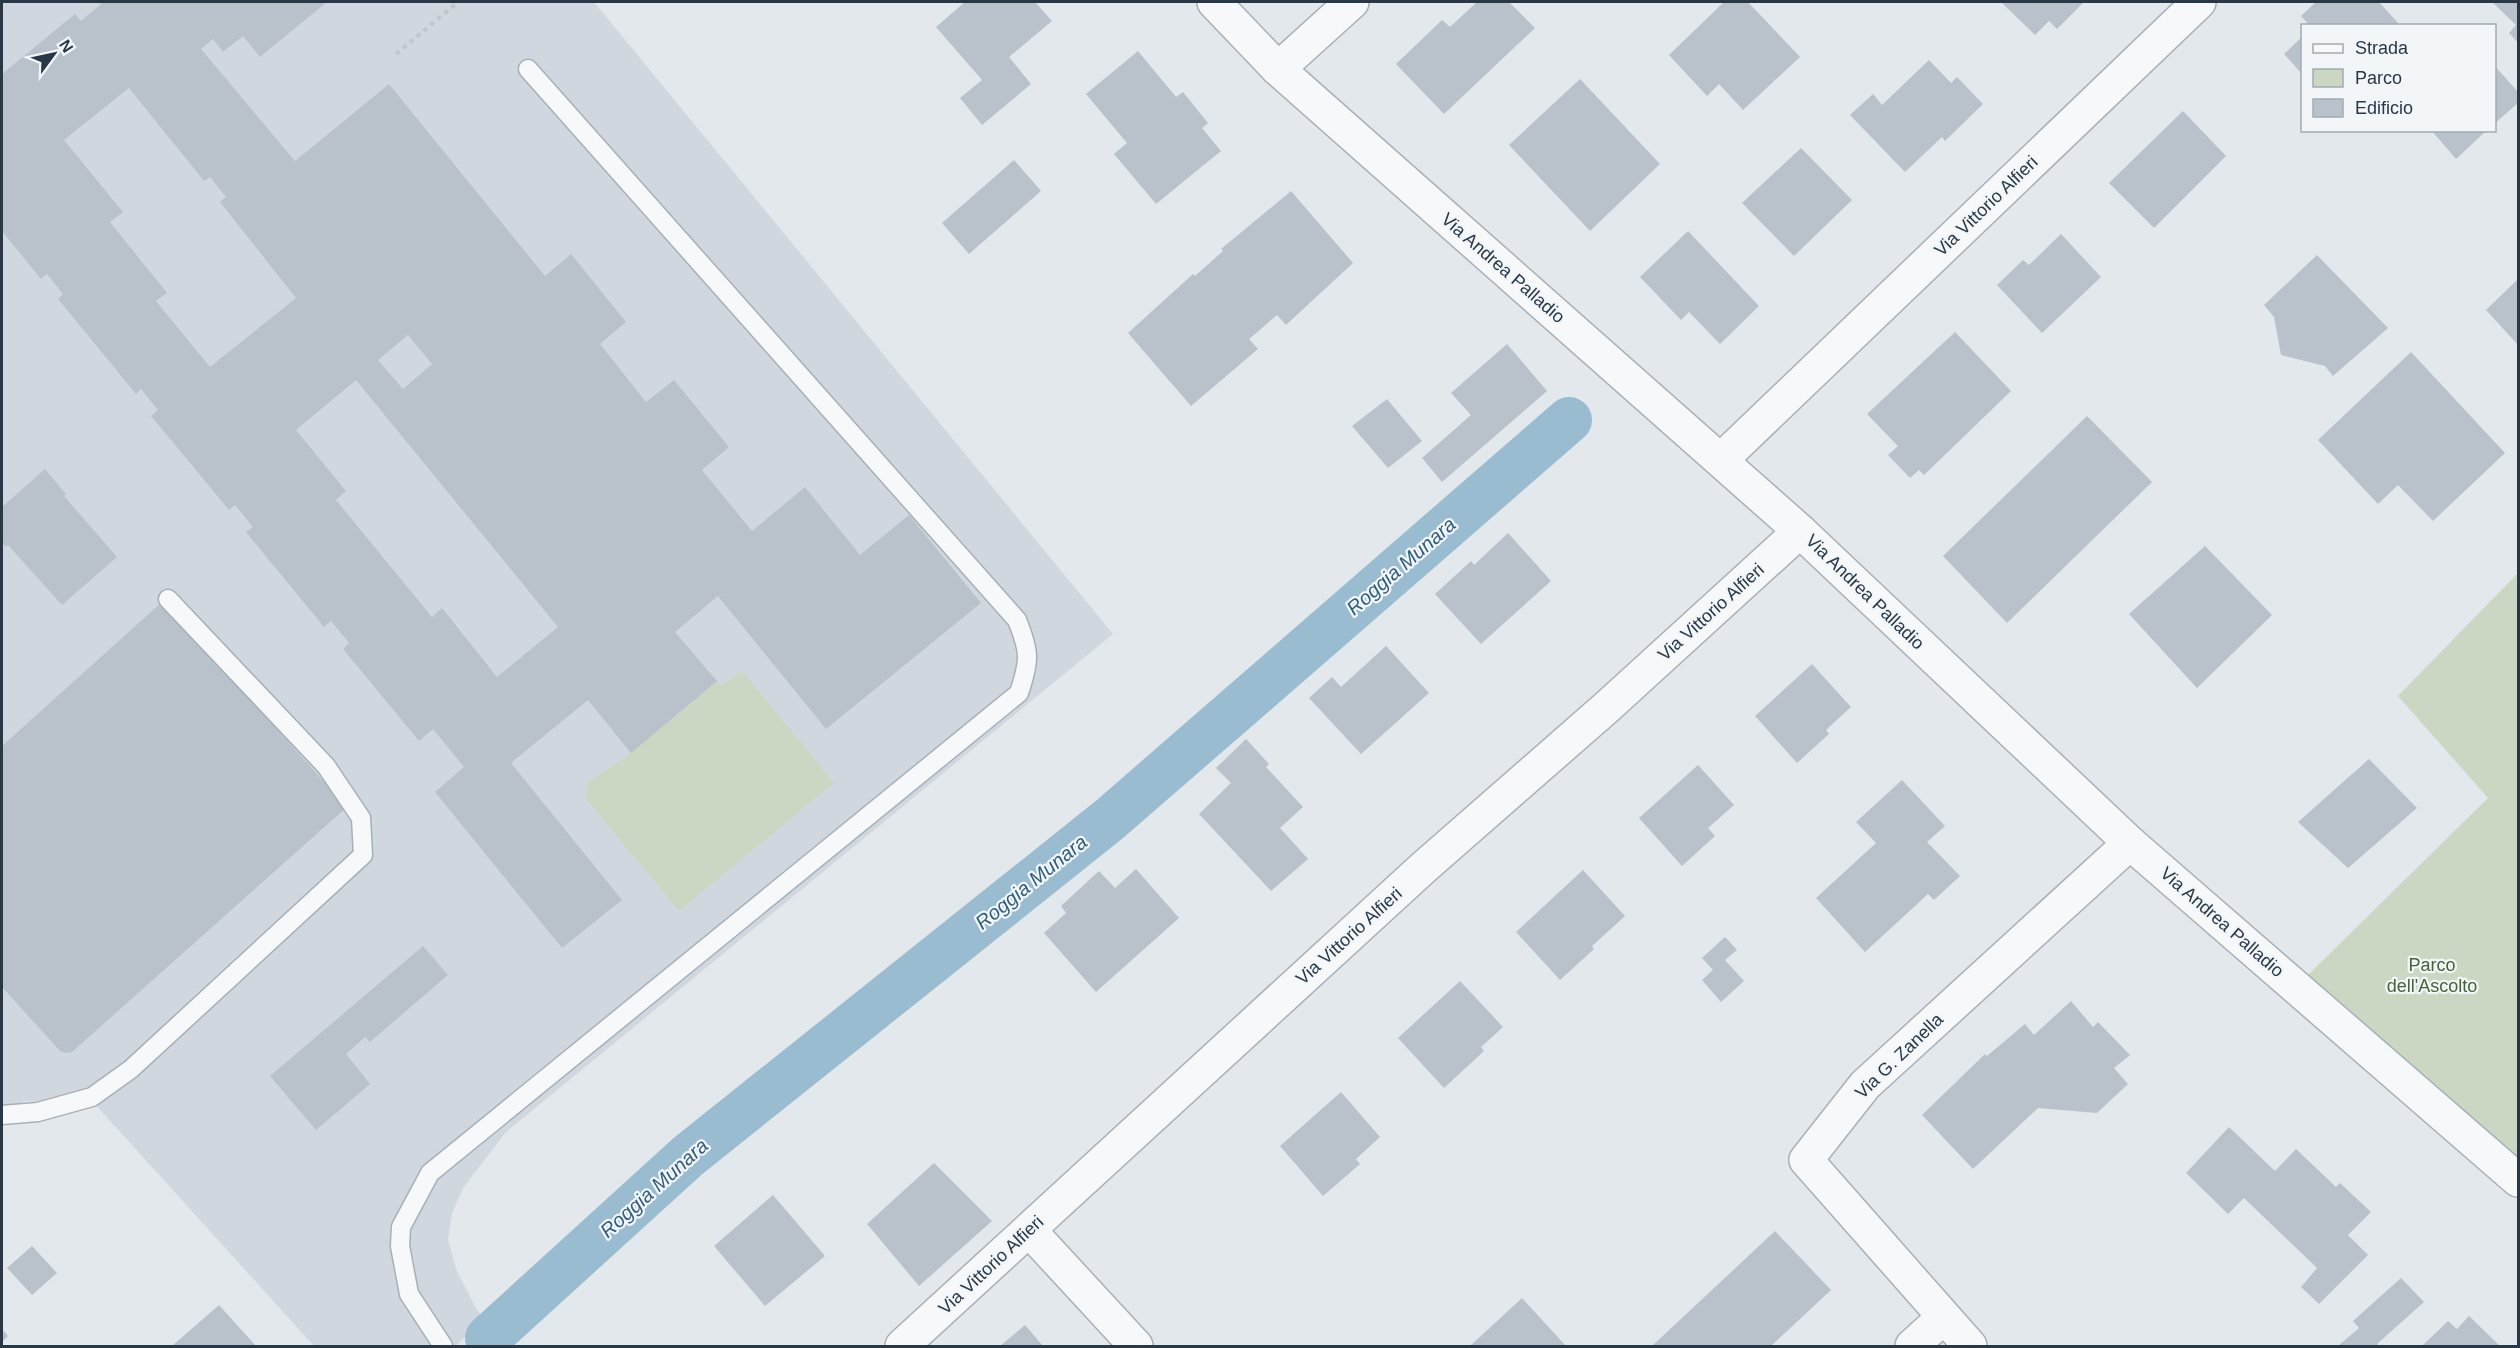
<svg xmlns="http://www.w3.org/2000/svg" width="2520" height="1348" font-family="Helvetica,sans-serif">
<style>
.built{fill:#d1d7df}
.green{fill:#cbd7c3}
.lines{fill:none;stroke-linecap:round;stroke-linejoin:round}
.canal{stroke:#9abcd0;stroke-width:46}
.building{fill:#b9c2cb;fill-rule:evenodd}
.lane-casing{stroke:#a7b0b7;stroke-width:21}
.street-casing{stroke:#a7b0b7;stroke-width:36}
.path{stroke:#c0c6cb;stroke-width:4;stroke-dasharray:4.5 4.5;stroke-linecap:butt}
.lane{stroke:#f6f8fa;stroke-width:18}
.street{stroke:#f6f8fa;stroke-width:33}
.labels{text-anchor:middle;stroke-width:4.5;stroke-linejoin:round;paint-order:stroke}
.street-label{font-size:18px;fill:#283847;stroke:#f3f6f9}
.park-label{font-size:18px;fill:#446434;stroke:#f3f6f9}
.water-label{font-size:20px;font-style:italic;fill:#2e5e80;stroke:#f3f6f9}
</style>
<rect width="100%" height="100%" fill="#e3e8ec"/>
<path class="built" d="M2,2H594L1113,634L506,1132L463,1188L452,1213L448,1239L456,1269L477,1310L485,1319L455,1346H314L93,1102L25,1101L2,1116Z"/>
<g class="green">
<path d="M2518,573V1166L2305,978L2488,798L2398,696Z"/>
<path d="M742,671L834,783L679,911L586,799L588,783L631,753L717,681L721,686Z"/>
</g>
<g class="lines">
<path class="canal" d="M488,1338L688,1156L1110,819L1569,420"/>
</g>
<g class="building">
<path d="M99,2H327L260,57L243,36L223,52L213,39L201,49L295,161L389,84L545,276L571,254L626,322L600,344L646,402L674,380L729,447L702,470L752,531L805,487L860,555L909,515L981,603L826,729L718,596L675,632L717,681L631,753L588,700L511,763L622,900L562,948L435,792L464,767L433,729L419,741L343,649L349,643L331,621L324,627L246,532L253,527L235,505L229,510L151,416L158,410L141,389L136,394L58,299L63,294L47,274L41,279L2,231V74L75,14L81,21L101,4ZM129,88L204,181L210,177L226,197L220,202L296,298L210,367L156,301L167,293L110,222L123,212L64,140ZM408,335L432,364L403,389L378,360ZM356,380L558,627L497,677L442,608L432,617L336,500L346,491L296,430Z"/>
<path d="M965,2H1035L1052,21L1009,57L1031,84L982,125L960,98L982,80L936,27Z"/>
<path d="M1477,2H1509L1535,28L1444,114L1396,64L1442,20L1450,27Z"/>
<path d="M1724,2H1748L1800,57L1743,110L1719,84L1707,96L1669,55Z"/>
<path d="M2001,2H2084L2057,29L2049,21L2035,35Z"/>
<path d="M2316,2H2379L2398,23L2395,26H2310L2301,16Z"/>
<path d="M2492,2H2518V43L2509,33L2516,25Z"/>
<path d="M2302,37V74L2284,54Z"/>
<path d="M1138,51L1176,97L1183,92L1208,123L1202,128L1221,151L1156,204L1114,154L1127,143L1086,94Z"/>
<path d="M1929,60L1951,83L1957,77L1983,104L1945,141L1942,137L1905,172L1850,115L1873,94L1882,105Z"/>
<path d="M2494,65L2518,92V103L2494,124Z"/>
<path d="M1580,79L1660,164L1590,231L1509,145Z"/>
<path d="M2183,111L2226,156L2154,228L2109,183Z"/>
<path d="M2431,130H2487L2456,159Z"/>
<path d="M1801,148L1852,200L1794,256L1742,203Z"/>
<path d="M1014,160L1041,191L969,254L942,223Z"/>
<path d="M1291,191L1353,263L1286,325L1277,315L1254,335L1249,339L1258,349L1191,406L1128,333L1193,274L1195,276L1223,251L1221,249Z"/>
<path d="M1688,231L1759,306L1720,344L1689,312L1681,320L1640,277Z"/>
<path d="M2061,234L2101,277L2042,333L1997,285L2023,260L2029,265Z"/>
<path d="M2317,255L2388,328L2333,376L2325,366L2281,355L2274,317L2264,305Z"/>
<path d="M2518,279V345L2486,310Z"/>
<path d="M1955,332L2011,391L1924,475L1919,470L1910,478L1888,455L1898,446L1867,414Z"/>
<path d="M1507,344L1547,391L1442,482L1422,458L1471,415L1451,393Z"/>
<path d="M2411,352L2505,453L2433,521L2398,485L2378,504L2318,440Z"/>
<path d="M1387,399L1422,441L1388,468L1352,426Z"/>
<path d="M2087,416L2152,482L2007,623L1943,556Z"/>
<path d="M45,469L66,494L64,496L117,557L62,605L8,545L6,547L2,542V507Z"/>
<path d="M1508,533L1551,581L1481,644L1435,594L1471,561L1474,565Z"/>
<path d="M2205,546L2272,615L2197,688L2129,614Z"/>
<path d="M162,602L347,807L72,1052L65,1053L60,1051L2,987V746Z"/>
<path d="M1386,646L1429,693L1361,754L1309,698L1332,677L1341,687Z"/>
<path d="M1812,664L1851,707L1826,730L1829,734L1797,763L1755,716Z"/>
<path d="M1246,739L1269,764L1266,767L1303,807L1280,828L1308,859L1271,891L1199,814L1231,783L1216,768Z"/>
<path d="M2369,759L2417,808L2348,868L2298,822Z"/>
<path d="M1698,765L1734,805L1708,828L1715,836L1682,866L1639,818Z"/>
<path d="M1902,780L1945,826L1927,842L1960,876L1934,900L1928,894L1865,952L1816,898L1876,843L1856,822Z"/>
<path d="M1136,869L1179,918L1096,992L1044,933L1066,913L1061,906L1099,871L1115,888Z"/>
<path d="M1583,870L1625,916L1592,946L1594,949L1560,980L1516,932Z"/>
<path d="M1725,937L1737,950L1725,960L1744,981L1721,1002L1702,980L1713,970L1702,958Z"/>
<path d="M423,946L448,975L370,1042L365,1037L346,1054L370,1084L316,1130L270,1076Z"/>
<path d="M1460,981L1503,1027L1481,1047L1484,1051L1444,1088L1398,1038Z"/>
<path d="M2071,1001L2093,1027L2098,1022L2130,1055L2114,1068L2128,1084L2097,1113L2038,1108L1973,1169L1922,1115L1985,1054L1987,1056L2025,1024L2034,1035Z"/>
<path d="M1341,1092L1380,1137L1356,1159L1360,1164L1323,1196L1280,1146Z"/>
<path d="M2229,1127L2275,1171L2296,1149L2336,1187L2340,1183L2371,1212L2348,1235L2368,1255L2319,1304L2301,1287L2317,1268L2244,1198L2228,1214L2186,1173Z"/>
<path d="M934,1163L992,1221L919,1286L867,1224Z"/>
<path d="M773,1195L825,1256L765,1306L714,1246Z"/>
<path d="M1775,1231L1831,1290L1771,1346H1652Z"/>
<path d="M32,1246L57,1273L32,1295L7,1268Z"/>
<path d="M2401,1278L2424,1302L2377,1344L2379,1346H2338L2359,1328L2353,1321Z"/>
<path d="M1522,1298L1566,1346H1470Z"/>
<path d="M219,1305L256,1346H172Z"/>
<path d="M2469,1316L2500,1346H2422L2448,1321L2457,1329Z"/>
<path d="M1025,1325L1043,1346H1000Z"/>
<path d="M2,1329L8,1336L2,1342Z"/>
</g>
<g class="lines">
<g class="lane-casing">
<g id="lane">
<path d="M2,1115L38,1112L92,1097L131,1069L363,855L361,818L326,766L168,599"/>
<path d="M443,1346L409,1294L400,1246L401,1227L430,1173L1019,693C1030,660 1030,652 1017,620L528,69"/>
</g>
</g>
<g class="street-casing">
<g id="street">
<path d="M1214,2L1278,69L1800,531L2130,843L2518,1180"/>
<path d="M1278,69L1352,2"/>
<path d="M1721,460L2199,2"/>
<path d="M1029,1230L1136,1346"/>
<path d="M902,1346L1423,868L1607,707L1800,531"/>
<path d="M1912,1346L1944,1317"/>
<path d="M1970,1346L1806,1160L1865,1085L2130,843"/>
</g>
</g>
<path class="path" d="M396,54L458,2"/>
<use href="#lane" class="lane"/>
<use href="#street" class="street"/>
</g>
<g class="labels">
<g class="street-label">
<text transform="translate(1986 206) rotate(-44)" y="6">Via Vittorio Alfieri</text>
<text transform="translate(1503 268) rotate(41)" y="6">Via Andrea Palladio</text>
<text transform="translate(1865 592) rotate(44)" y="6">Via Andrea Palladio</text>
<text transform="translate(1711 612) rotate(-42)" y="6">Via Vittorio Alfieri</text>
<text transform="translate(2222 922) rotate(41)" y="6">Via Andrea Palladio</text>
<text transform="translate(1349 936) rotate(-42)" y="6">Via Vittorio Alfieri</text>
<text transform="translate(1899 1056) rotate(-44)" y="6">Via G. Zanella</text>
<text transform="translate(991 1265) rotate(-43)" y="6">Via Vittorio Alfieri</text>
</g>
<g class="park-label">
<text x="2432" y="971">Parco<tspan x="2432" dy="21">dell'Ascolto</tspan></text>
</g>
<g class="water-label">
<text transform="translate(1401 566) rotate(-41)" y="7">Roggia Munara</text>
<text transform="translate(1031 882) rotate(-39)" y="7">Roggia Munara</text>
<text transform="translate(654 1188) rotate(-42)" y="7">Roggia Munara</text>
</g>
</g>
<rect width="2520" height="1348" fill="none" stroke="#283847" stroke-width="6"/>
<rect x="2301" y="24" width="195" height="108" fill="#f3f6f9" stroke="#a2aab2" stroke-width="1.5"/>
<rect x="2313" y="44" width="30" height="9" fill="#f6f8fa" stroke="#a2aab2" stroke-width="1.5"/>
<text x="2355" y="54" font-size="18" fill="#283847">Strada</text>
<rect x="2313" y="69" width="30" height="18" fill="#cbd7c3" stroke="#a2aab2" stroke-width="1.5"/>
<text x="2355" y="84" font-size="18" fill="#283847">Parco</text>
<rect x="2313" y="99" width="30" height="18" fill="#b9c2cb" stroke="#a2aab2" stroke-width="1.5"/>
<text x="2355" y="114" font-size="18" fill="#283847">Edificio</text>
<g transform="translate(54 54) rotate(57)" stroke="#f3f6f9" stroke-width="4.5" paint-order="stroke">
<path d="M0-4.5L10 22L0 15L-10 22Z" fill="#283847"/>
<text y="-9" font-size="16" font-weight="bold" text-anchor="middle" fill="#283847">N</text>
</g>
</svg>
